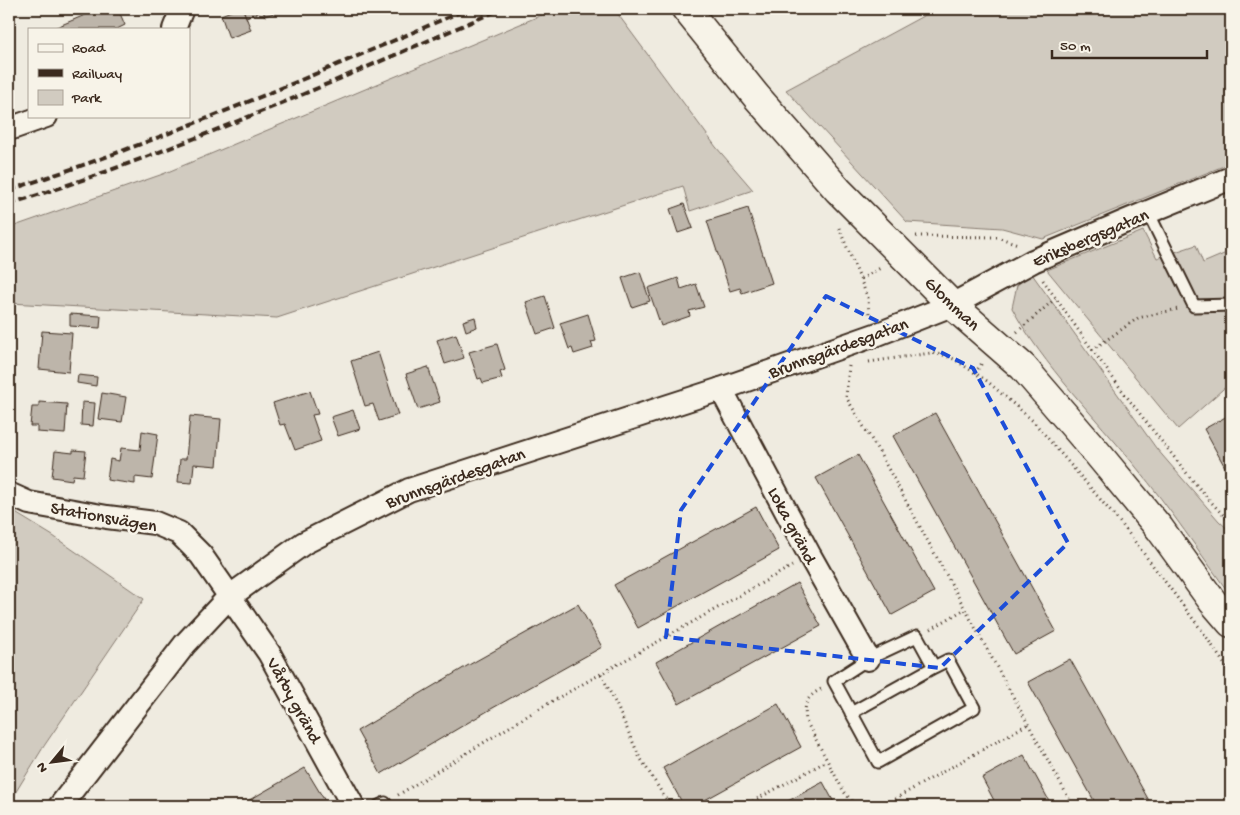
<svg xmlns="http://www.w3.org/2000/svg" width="1240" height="815" font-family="'Gochi Hand',sans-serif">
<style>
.green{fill:#d1cbc0;stroke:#867a6f}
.building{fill:#bdb5aa;stroke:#3b2a1e}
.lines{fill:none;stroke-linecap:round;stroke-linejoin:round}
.service-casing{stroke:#3b2a1e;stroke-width:15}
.minor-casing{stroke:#3b2a1e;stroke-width:26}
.tertiary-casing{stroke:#3b2a1e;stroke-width:31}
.path{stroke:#3b2a1e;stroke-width:3;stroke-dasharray:1 4;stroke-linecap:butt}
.service{stroke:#f7f3e8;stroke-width:11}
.minor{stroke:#f7f3e8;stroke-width:22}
.tertiary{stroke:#f7f3e8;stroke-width:28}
.rail{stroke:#3b2a1e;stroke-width:4;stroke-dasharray:8 4;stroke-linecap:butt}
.marked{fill:none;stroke:#1d4ed8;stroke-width:4;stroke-dasharray:10 6;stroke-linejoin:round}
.labels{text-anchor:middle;stroke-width:5;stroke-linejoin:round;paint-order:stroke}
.street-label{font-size:18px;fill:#3b2a1e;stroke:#f7f3e8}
</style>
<rect width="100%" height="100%" fill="#efebe0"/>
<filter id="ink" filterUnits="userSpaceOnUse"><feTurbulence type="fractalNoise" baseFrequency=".02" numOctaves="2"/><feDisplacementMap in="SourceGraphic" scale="10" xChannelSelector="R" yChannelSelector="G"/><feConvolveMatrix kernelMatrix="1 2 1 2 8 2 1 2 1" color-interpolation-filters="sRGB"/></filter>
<g filter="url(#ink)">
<g class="green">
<path d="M556,9H614L716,147L753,190L690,211L683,186L277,318L10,303L11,480L9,478V228L163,174Z"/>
<path d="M936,9H1231V163L1043,239L1002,228L907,222L786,90Z"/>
<path d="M1143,231L1157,258L1196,245L1203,263L1231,251V382L1178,429L1047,270Z"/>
<path d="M1032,274L1156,448L1219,521L1231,532V596C1200,553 1170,508 1136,467C1094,415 1044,367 1012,308L1017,285Z"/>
<path d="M9,509L53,536L144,599L44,746L9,803Z"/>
</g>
<g class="building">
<path d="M99,9H118L125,25L117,29H52Z"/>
<path d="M236,9H243L251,30L229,38L221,15Z"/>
<path d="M243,9H285L265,16L263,11L246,17Z"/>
<path d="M684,204L693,228L678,233L670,209Z"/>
<path d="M748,208L772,283L742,293L740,288L730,291L707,221Z"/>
<path d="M640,272L650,301L632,307L622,278Z"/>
<path d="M678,278L681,289L696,284L704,307L689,311L690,316L661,326L648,288Z"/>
<path d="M545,296L555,328L537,334L526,302Z"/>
<path d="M70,314L101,316L100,328L70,326Z"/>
<path d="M588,314L596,341L591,342L593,348L574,354L572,348L569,349L560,323Z"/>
<path d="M475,317L477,327L466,331L463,321Z"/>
<path d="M42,331L72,333L69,372L39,369Z"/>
<path d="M456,334L464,358L445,364L437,340Z"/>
<path d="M497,344L505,370L500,372L502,378L483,383L481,378L478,379L469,352Z"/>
<path d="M378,352L398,415L379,421L373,404L365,406L351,361Z"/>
<path d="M428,367L440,402L418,409L406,374Z"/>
<path d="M78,375L97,377L96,386L77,383Z"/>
<path d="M310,391L318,414L312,415L321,441L295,450L285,424L280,425L273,403Z"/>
<path d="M102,393L126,397L122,422L98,419Z"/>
<path d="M39,402L67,404L65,434L37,432V426H30L32,407H39Z"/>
<path d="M82,402L95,403L93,426L81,425Z"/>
<path d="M353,410L360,429L338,436L331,417Z"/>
<path d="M935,413L1056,631L1014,654L893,436Z"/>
<path d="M1231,414V478L1204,429Z"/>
<path d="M190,416L221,419L217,466L194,464L192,483L178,482L180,459H186Z"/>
<path d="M142,431L158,434L152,479L135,477V484L107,480L110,459L119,461L121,448L140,450Z"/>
<path d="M73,450L86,451L83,476L73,475L72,480L52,477L55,451L73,453Z"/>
<path d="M858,455L934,592L892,615L816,478Z"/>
<path d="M756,507L779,550L638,628L614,585Z"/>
<path d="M797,583L821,626L679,704L656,662Z"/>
<path d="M578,604L602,647L491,709L381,774L357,731L467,666Z"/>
<path d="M1070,659L1152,806H1097L1028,682Z"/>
<path d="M778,704L801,747L694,806H684L663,768Z"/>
<path d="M1024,755L1052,806H997L982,778Z"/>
<path d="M305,768L328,806H239Z"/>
<path d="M823,782L836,806H779Z"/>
</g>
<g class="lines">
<g class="service-casing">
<g id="service">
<path d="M1148,212L1194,306L1231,305"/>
<path d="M851,713L934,667L948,660L974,708L878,762L834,681L868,659L917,636L934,667"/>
<path d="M379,806L385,803L387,806"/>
</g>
</g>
<g class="minor-casing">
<g id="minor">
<path d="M174,29L182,9"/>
<path d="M9,129L46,116"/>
<path d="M721,389L810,556L868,659"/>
<path d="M9,494L29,503L107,517L155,523L179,533L201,555L269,653L353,806"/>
<path d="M60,806L185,644L229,597L304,543L409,490L721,389L878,334L952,305L1033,261L1124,222L1231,178"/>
</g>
</g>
<g class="tertiary-casing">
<path id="tertiary" d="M686,9L756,96L838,190L952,305L1023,367L1098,454L1160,529L1213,602L1231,623"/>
</g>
<g class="path">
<path d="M839,228L868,298L869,315"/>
<path d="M916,236L997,237L1018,244"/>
<path d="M861,279L882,267"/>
<path d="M1043,280C1083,337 1123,394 1167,448C1187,474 1208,500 1231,523"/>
<path d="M1017,332L1056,298"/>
<path d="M1092,350L1138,318L1178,309"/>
<path d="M869,362L931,353L943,355L954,359L987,381L1033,421L1123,526L1203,632L1231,674"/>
<path d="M849,366L846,397L879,452L1073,806"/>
<path d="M975,373L982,363"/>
<path d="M931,629L965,609"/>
<path d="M601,674L617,706L639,756L670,806"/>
<path d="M821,689C805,698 804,704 806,721L844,792L856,806"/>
<path d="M398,795L542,707L792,566"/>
<path d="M744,806L827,761"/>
<path d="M882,806L1028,724"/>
</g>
<use href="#service" class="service"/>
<use href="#minor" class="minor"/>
<use href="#tertiary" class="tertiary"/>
<g class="rail">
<path d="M9,190C165,140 316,74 467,9"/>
<path d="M9,204C177,152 339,79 501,9"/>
</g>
</g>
</g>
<path class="marked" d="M826,296L973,368L1068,543L940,668L666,637L681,510Z"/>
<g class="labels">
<g class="street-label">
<text transform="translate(1090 237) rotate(-23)" y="6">Eriksbergsgatan</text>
<text transform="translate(953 303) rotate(44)" y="6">Glomman</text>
<text transform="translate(838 347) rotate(-20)" y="6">Brunnsgärdesgatan</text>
<text transform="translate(455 477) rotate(-20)" y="6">Brunnsgärdesgatan</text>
<text transform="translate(104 516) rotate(10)" y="6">Stationsvägen</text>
<text transform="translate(793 525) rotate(62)" y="6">Loka gränd</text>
<text transform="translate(295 700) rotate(61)" y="6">Vårby gränd</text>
</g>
</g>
<rect width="1240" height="815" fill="none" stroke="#f7f3e8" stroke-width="30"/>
<rect x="15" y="15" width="1210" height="785" fill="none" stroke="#3b2a1e" stroke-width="2" filter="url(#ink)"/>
<rect x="28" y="28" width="162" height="90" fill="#f7f3e8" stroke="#aca397"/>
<rect x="38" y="44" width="25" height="8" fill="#f7f3e8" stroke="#aca397"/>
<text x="72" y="52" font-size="15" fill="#3b2a1e">Road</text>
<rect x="38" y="69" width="25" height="8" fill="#3b2a1e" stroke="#aca397"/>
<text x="72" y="78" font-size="15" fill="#3b2a1e">Railway</text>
<rect x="38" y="90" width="25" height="15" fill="#d1cbc0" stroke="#aca397"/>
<text x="72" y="102" font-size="15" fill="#3b2a1e">Park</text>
<g transform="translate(52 762) rotate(241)" stroke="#f7f3e8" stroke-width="4" paint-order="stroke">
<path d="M0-4L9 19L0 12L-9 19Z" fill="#3b2a1e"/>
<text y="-8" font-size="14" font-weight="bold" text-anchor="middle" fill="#3b2a1e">N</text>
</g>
<path d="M1052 50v8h155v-8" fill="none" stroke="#3b2a1e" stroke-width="2.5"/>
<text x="1060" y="50" font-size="15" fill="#3b2a1e" stroke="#f7f3e8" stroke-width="4" paint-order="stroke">50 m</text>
</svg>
